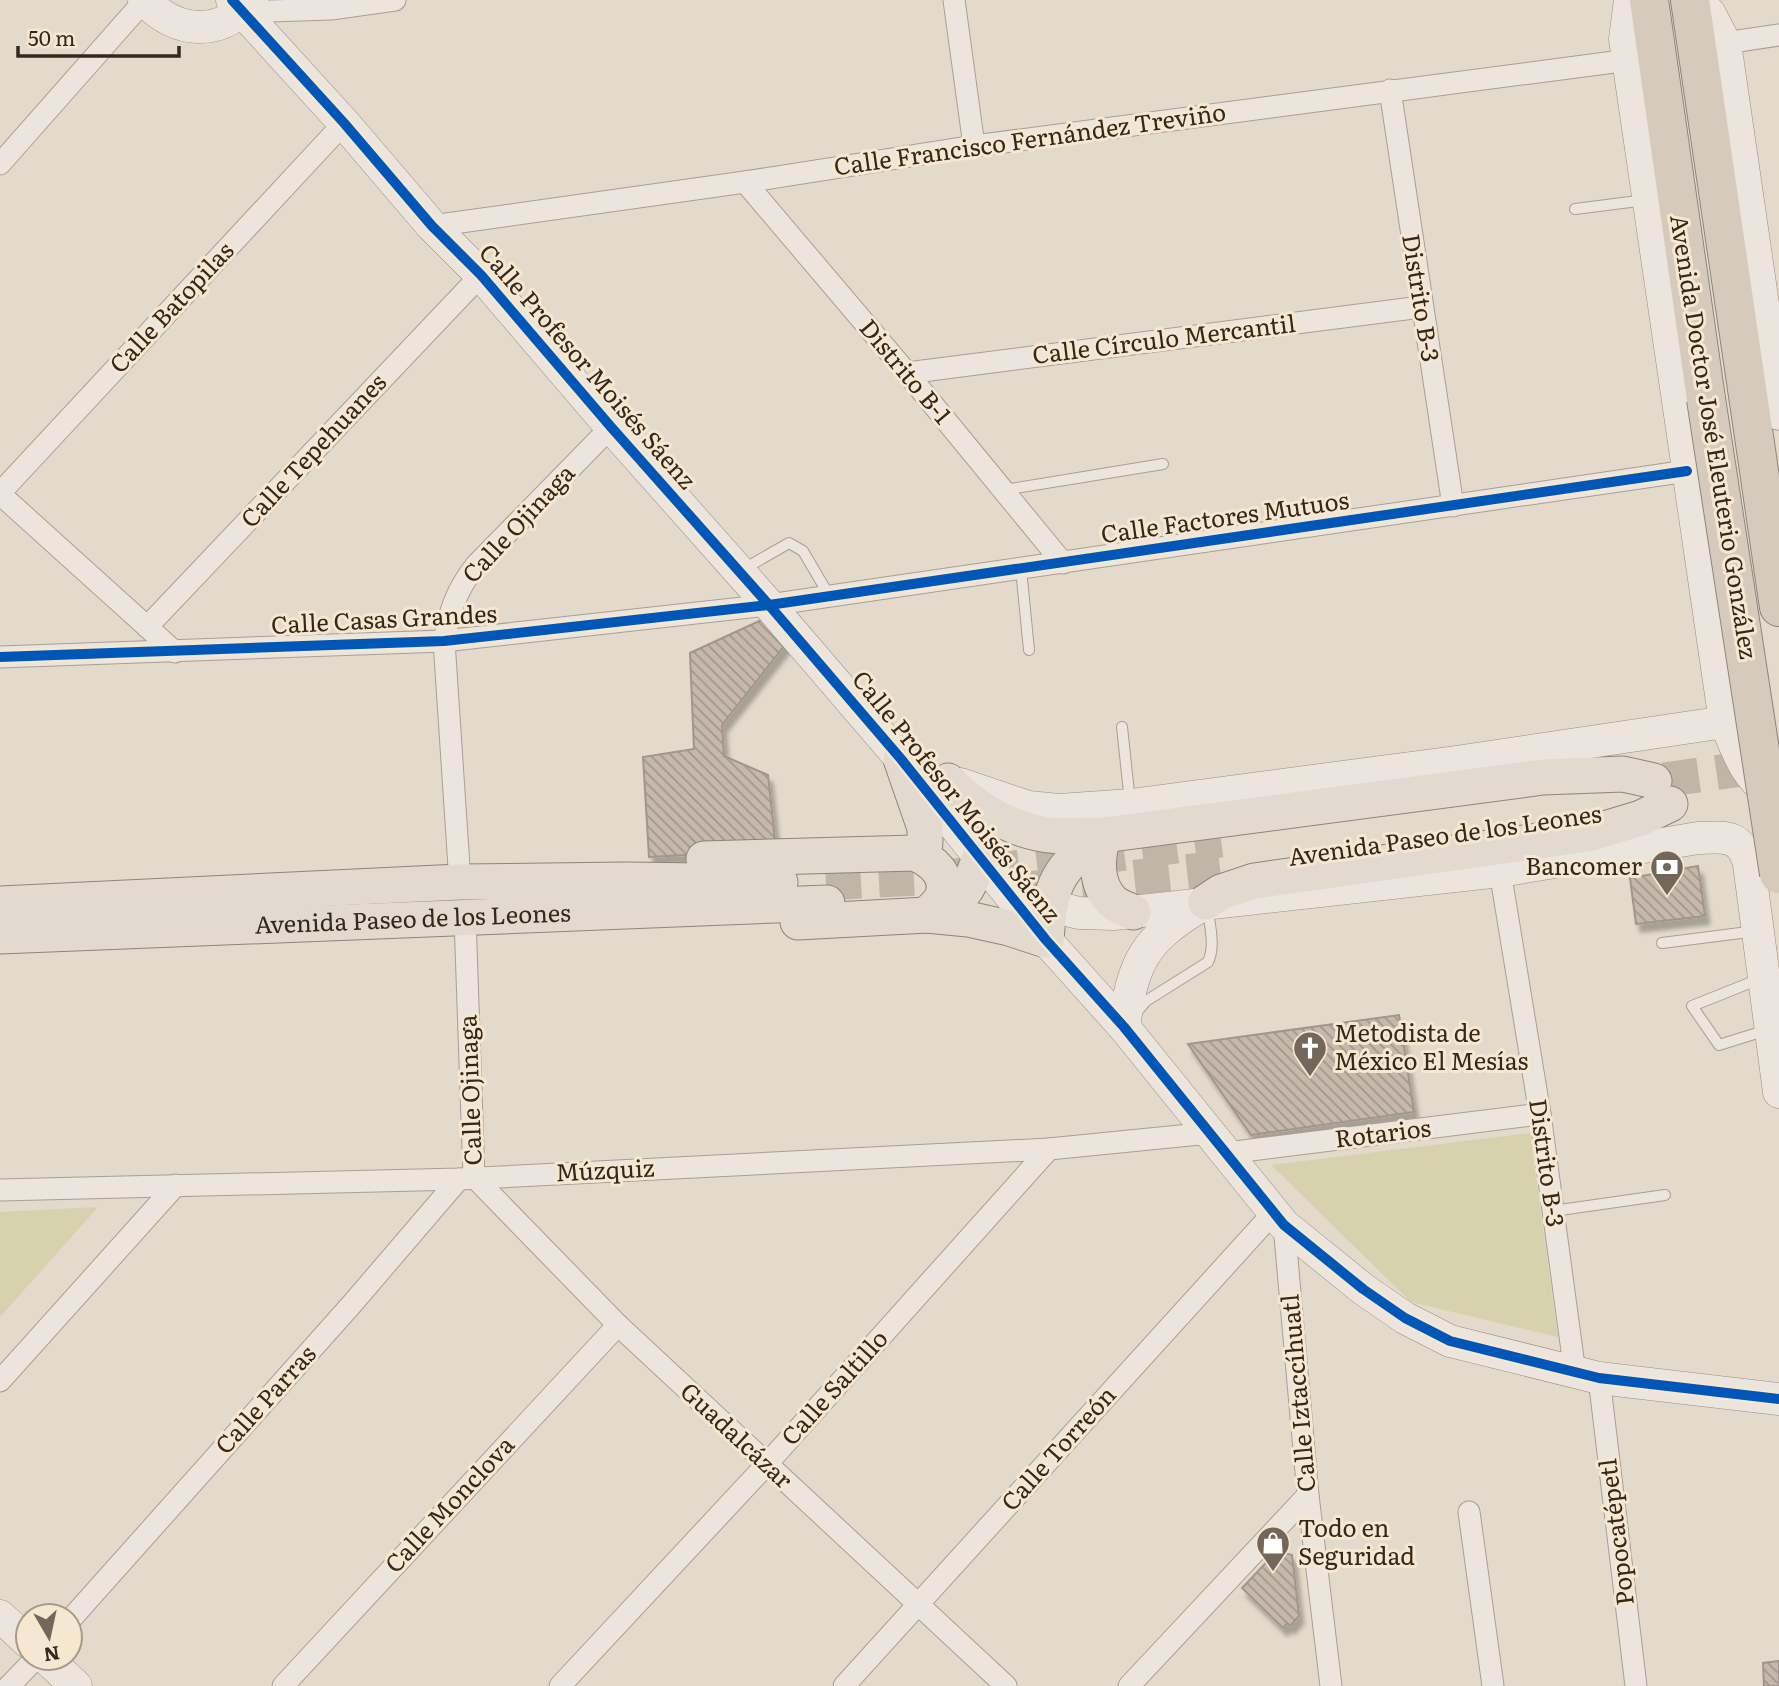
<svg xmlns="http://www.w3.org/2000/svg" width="1779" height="1686" font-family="Literata,serif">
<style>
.green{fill:#d5d2ad}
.building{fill:url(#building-back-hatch);stroke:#a3958b;stroke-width:2;filter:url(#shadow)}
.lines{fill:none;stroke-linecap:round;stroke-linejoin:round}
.primary-tunnel{stroke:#c0b6a8;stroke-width:35;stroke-dasharray:35 18;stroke-linecap:butt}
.lane-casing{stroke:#a89f95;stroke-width:12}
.street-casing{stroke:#a89f95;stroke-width:23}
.secondary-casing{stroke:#988f84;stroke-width:33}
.primary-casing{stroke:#8d857b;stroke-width:37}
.highway-casing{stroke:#8d857b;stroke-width:40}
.lane{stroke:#ebe5dd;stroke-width:10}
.street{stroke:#ebe5dd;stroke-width:21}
.secondary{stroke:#ebe5dd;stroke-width:32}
.primary{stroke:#e2dace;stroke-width:35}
.highway{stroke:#d6cabc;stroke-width:38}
.highway-bridge-casing{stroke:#8d857b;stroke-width:40;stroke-linecap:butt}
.highway-bridge{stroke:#d6cabc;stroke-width:38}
.cycleway-casing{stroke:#f5e7d0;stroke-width:15}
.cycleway{stroke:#0057b8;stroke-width:10}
.labels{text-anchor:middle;stroke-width:6;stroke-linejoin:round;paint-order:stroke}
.street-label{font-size:24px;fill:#36271d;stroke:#f5e7d0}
.poi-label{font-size:24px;fill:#36271d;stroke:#f5e7d0;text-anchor:start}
</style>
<defs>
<pattern id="building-back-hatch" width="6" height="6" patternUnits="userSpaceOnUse" patternTransform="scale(1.75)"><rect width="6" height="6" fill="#c7b8ac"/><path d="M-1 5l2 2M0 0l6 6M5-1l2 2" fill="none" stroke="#a2968b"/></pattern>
<filter id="shadow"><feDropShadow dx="4.5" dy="8" stdDeviation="2" flood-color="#0004"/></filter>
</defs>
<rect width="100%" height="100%" fill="#e3dacb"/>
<g class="green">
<path d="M1530,1133L1558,1337L1411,1302L1271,1165Z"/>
<path d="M98,1207L0,1317V1212Z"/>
</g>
<g class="building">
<path d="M772,615L792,636L722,725L724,756L768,775L776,850L649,857L643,757L694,749L690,653Z"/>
<path d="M1698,866L1705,916L1636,924L1630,878Z"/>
<path d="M1399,1015L1414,1112L1251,1135L1188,1044Z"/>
<path d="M1277,1551L1292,1555L1299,1616L1290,1626L1287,1623L1283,1628L1242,1588Z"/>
<path d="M1779,1661V1686H1764L1763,1663Z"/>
</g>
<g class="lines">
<g class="primary-tunnel">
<path d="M1664,780L1776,764"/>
<path d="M826,883L955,876L1221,840"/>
<path d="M1029,889L1220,868"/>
</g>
<g class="lane-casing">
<g id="lane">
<path d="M1575,209L1646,200"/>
<path d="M1004,490L1163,464"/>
<path d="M1021,569L1029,650"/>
<path d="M742,570L789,543L803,551L830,597"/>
<path d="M1122,727L1130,802"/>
<path d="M1662,943L1756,931"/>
<path d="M1762,978L1692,1006L1719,1045L1767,1030"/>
<path d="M1135,1014L1146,1001L1208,962C1216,945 1209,923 1207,905"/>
<path d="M1553,1211L1665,1195"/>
</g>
</g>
<g class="street-casing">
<g id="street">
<path d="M954,0L974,146"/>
<path d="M242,12L331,9L395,0"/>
<path d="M1725,43L1779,35"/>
<path d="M1390,90L1453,506"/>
<path d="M0,164L144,1"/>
<path d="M745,182L907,373L1063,563"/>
<path d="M432,226L745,182L974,146L1629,60"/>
<path d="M907,373L1421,307"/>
<path d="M0,493L344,123"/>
<path d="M0,494L175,652"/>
<path d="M147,627L481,275"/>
<path d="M0,657L444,641L769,605L1687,471"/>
<path d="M1500,871L1540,1114L1575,1373"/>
<path d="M460,882L444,641C450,609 456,591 476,565L611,427"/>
<path d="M465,918L474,1177L618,1325L1006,1686"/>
<path d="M1227,1153L1540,1114"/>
<path d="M0,1190L459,1179L1049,1149L1210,1133"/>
<path d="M1284,1225L1308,1495L1331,1686"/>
<path d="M1599,1378L1636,1686"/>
<path d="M0,1381L176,1185"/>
<path d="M1469,1512L1493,1686"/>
<path d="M70,1620L352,1304L459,1179"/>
<path d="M9,1686L36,1658"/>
<path d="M283,1686L618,1325"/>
<path d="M560,1686L766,1465L1049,1149"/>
<path d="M844,1686L1274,1212"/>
<path d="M1129,1686L1308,1495"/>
</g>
</g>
<g class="secondary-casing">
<g id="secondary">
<path d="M144,0C177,34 220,38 252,0"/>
<path d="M232,0L344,123L432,226L481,275L611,427L769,605L901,759L1046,940L1124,1027L1284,1225L1363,1289L1405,1318L1450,1341L1599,1378L1779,1399"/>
<path d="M1630,0L1625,39L1725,722C1735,744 1745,778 1767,789"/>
<path d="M1698,0L1710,14L1725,43L1779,414"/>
<path d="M960,784L1028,807L1059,810L1131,805L1456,762L1725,722"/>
<path d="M1026,900L1079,913L1114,914L1500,871L1698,838C1725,837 1741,834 1749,864L1779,1092"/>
<path d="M1124,1027C1133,961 1144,940 1202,905"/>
<path d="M0,1616L28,1642"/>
<path d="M46,1658L76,1686"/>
</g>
</g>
<g class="primary-casing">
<g id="primary">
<path d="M948,781C973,806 1002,825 1037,833C1058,838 1083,835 1104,835L1543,777L1623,774L1654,781"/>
<path d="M1104,835C1096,857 1095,884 1112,901C1117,906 1126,909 1133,912"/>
<path d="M914,853C932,860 951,876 942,897C939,904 932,909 927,915"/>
<path d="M704,859L914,853L925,843V828L901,759"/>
<path d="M1206,902L1221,892L1254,881L1588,834L1641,818L1670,804"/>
<path d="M0,904L460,882L625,880L780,882"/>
<path d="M933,912C966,898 967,891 980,858"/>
<path d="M798,922L927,915L968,919L1009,928L1046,940C1050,883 1057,868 1104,835"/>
<path id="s1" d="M0,936L827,903"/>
</g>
</g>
<g class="highway-casing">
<g id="highway">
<path d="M1649,0L1706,399"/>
<path d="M1690,0L1779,607"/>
</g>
</g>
<use href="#lane" class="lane"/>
<use href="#street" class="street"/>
<use href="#secondary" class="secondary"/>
<use href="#primary" class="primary"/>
<use href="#highway" class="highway"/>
<g class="highway-bridge-casing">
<path id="highway-bridge" d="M1706,399L1779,874"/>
</g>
<use href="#highway-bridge" class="highway-bridge"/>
<g class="cycleway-casing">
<g id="cycleway">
<path d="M232,0L344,123L432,226L481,275L611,427L769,605L901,759L1046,940L1124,1027L1284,1225L1363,1289L1405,1318L1450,1341L1599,1378L1779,1399"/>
<path d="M0,657L444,641L769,605L1687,471"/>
</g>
</g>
<use href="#cycleway" class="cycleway"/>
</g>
<defs>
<g id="bank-pin" transform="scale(1.75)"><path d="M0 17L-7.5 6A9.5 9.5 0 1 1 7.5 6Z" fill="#73665a" stroke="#f5e7d0"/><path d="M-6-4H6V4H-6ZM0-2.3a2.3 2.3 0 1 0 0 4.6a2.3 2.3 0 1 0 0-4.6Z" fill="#fff"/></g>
<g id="church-pin" transform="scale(1.75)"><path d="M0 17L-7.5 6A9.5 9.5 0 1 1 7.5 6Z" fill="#73665a" stroke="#f5e7d0"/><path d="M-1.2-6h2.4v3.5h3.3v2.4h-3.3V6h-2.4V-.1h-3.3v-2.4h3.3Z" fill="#fff"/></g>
<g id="shop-pin" transform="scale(1.75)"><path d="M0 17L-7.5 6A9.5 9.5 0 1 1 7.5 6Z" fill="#73665a" stroke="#f5e7d0"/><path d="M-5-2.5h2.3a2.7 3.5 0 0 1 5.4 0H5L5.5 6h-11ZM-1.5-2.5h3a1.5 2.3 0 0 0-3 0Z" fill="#fff"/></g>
</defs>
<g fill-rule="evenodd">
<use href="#bank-pin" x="1667" y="867"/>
<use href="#church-pin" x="1310" y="1048"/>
<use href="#shop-pin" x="1273" y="1543"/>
</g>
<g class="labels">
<g class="street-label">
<text transform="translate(1030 140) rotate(-8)" y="8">Calle Francisco Fernández Treviño</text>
<text transform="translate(1420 298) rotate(81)" y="8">Distrito B-3</text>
<text transform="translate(172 308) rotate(-47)" y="8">Calle Batopilas</text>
<text transform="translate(1164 340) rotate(-7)" y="8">Calle Círculo Mercantil</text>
<text transform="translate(587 367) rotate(49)" y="8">Calle Profesor Moisés Sáenz</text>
<text transform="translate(905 372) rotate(50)" y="8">Distrito B-1</text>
<text transform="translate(1713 437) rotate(81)" y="8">Avenida Doctor José Eleuterio González</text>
<text transform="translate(314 451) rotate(-47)" y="8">Calle Tepehuanes</text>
<text transform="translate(1225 518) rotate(-8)" y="8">Calle Factores Mutuos</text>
<text transform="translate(519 524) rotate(-47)" y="8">Calle Ojinaga</text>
<text transform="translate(384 620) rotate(-3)" y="8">Calle Casas Grandes</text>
<text transform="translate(956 797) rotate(51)" y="8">Calle Profesor Moisés Sáenz</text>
<text transform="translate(1445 836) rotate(-8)" y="8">Avenida Paseo de los Leones</text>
<text dy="8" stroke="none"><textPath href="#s1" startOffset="413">Avenida Paseo de los Leones</textPath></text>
<text transform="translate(471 1090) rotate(-92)" y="8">Calle Ojinaga</text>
<text transform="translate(1383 1134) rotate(-7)" y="8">Rotarios</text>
<text transform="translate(1546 1163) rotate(82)" y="8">Distrito B-3</text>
<text transform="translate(605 1171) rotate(-3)" y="8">Múzquiz</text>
<text transform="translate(835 1388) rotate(-48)" y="8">Calle Saltillo</text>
<text transform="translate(1299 1393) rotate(-95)" y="8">Calle Iztaccíhuatl</text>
<text transform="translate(266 1400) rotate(-48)" y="8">Calle Parras</text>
<text transform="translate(736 1436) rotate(43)" y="8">Guadalcázar</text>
<text transform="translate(1059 1449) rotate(-48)" y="8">Calle Torreón</text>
<text transform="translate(450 1505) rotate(-47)" y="8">Calle Monclova</text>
<text transform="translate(1617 1532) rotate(-97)" y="8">Popocatépetl</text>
</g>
<g class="poi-label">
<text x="1642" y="875" text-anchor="end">Bancomer</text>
<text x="1334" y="1042">Metodista de<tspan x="1334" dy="28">México El Mesías</tspan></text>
<text x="1298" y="1537">Todo en<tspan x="1298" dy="28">Seguridad</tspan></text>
</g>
</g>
<g transform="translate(49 1637) rotate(171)"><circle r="33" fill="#f5e7d0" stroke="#a99a88" stroke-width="2"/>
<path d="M0-5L12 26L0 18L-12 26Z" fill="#73665a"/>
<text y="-10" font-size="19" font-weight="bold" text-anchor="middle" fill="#36271d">N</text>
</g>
<path d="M18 46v10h161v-10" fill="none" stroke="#36271d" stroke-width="3.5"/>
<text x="28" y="46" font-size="21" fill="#36271d" stroke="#f5e7d0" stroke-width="5" paint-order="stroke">50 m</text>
</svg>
